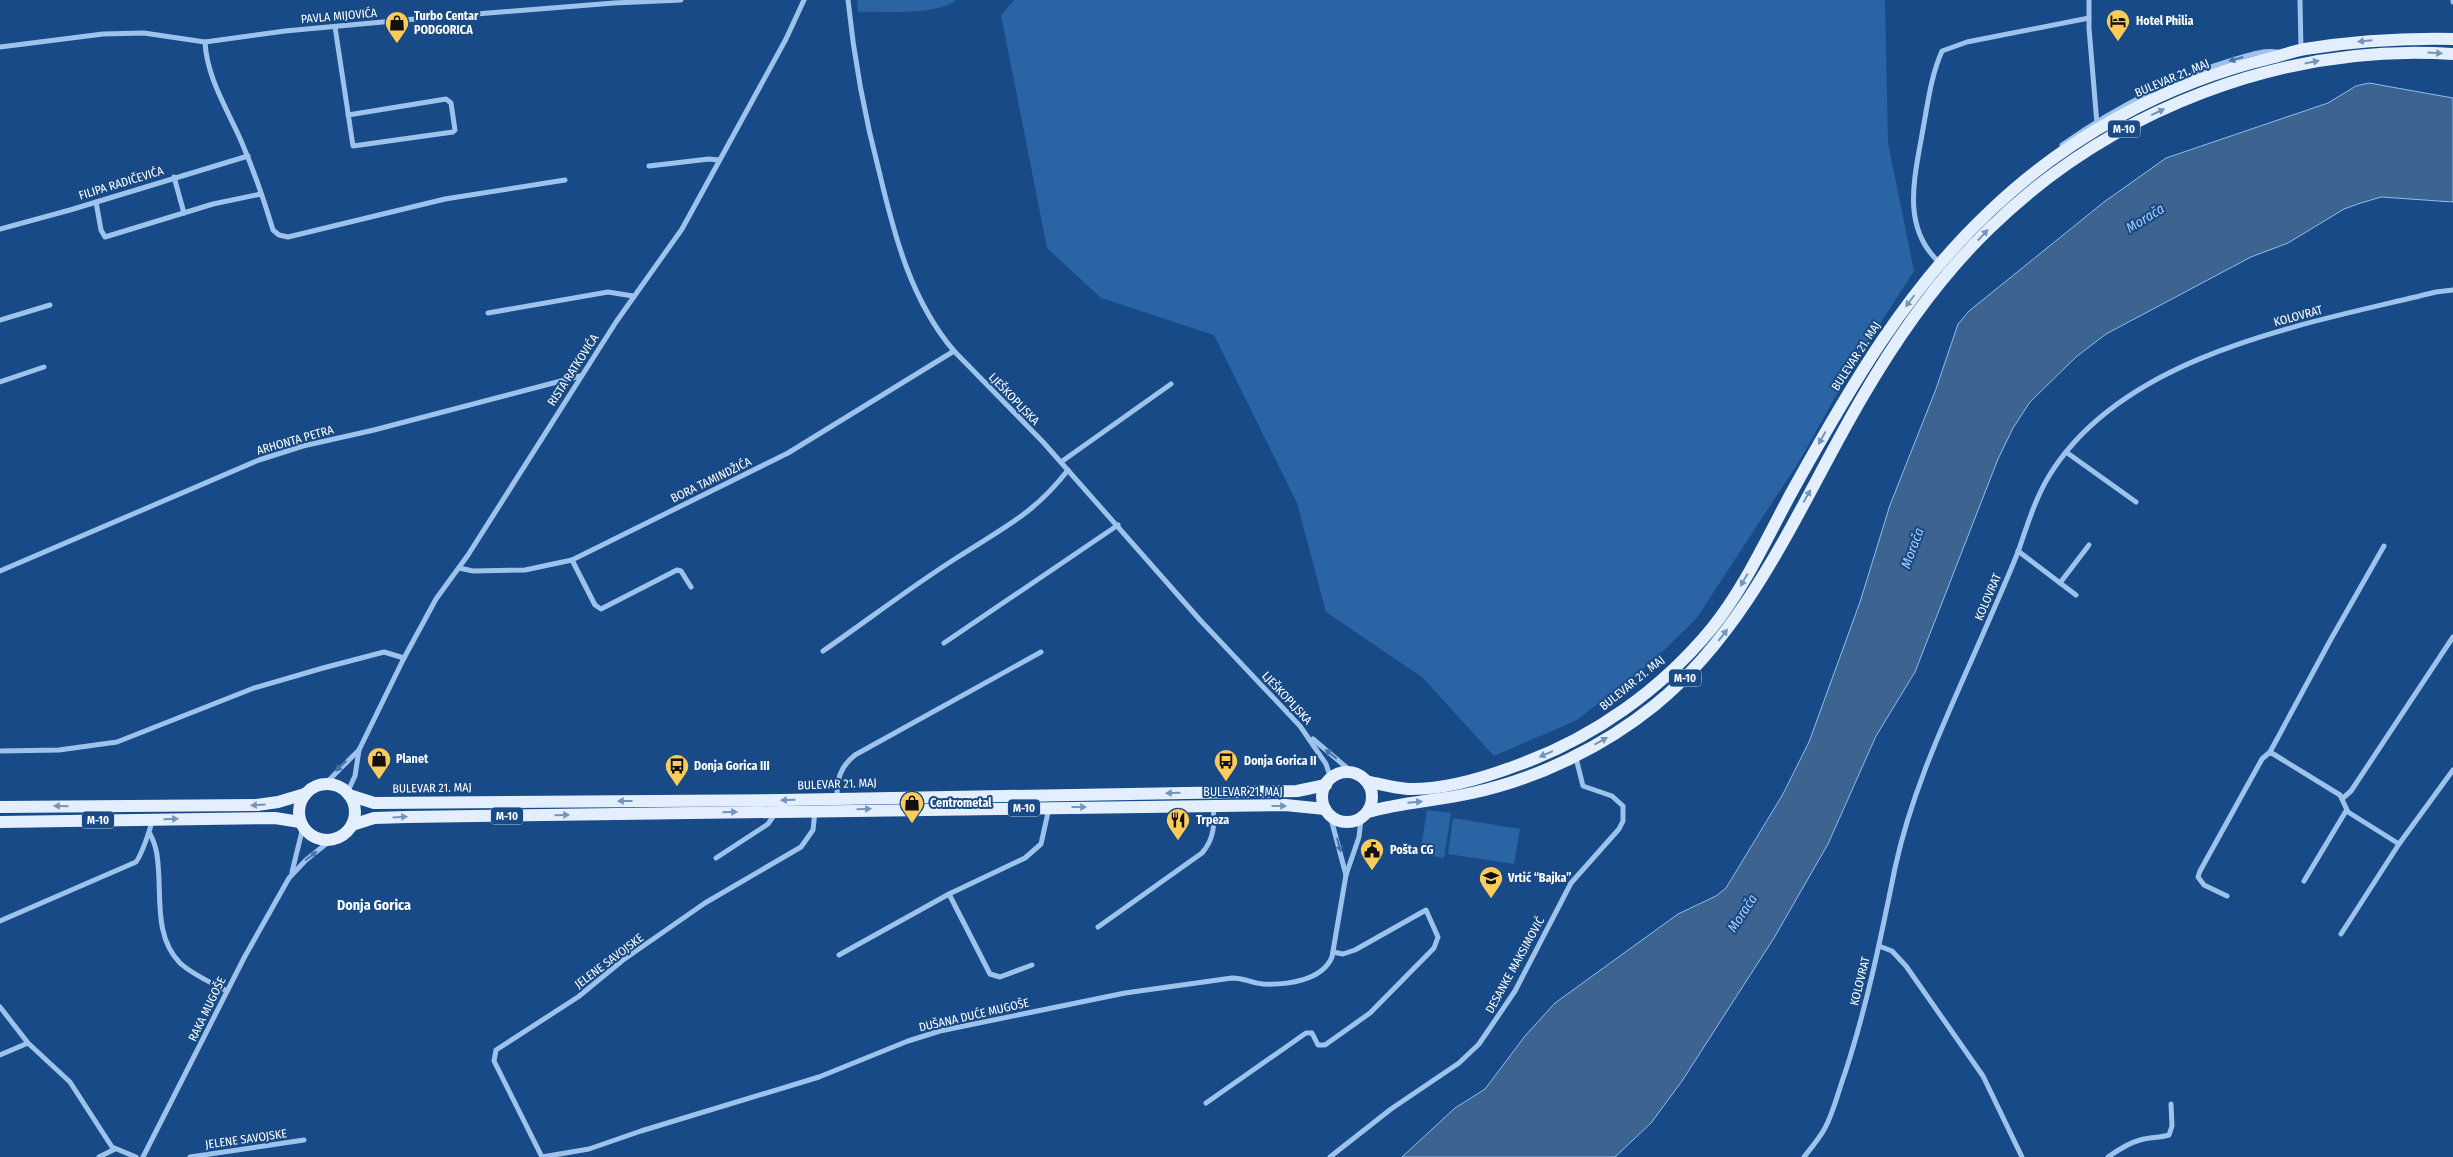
<svg xmlns="http://www.w3.org/2000/svg" width="2453" height="1157" font-family="'Fira Sans Condensed',sans-serif">
<style>
.green{fill:#2a64a5}
.water{fill:#3d6390;stroke:#8fbef0}
.lines{fill:none;stroke-linecap:round;stroke-linejoin:round}
.minor{stroke:#9dc3ed;stroke-width:5}
.primary{stroke:#e3efff;stroke-width:12}
.oneway{fill:#7394bc}
.oneway2{fill:#4674aa}
.labels{text-anchor:middle;stroke-width:4;stroke-linejoin:round;paint-order:stroke}
.shield{fill:#174a86;stroke:#b9c9db;stroke-width:1}
.shield-label{font-size:11px;font-weight:bold;fill:#fff}
.street-label{font-size:12px;fill:#fff;stroke:#174a86}
.poi-label{font-size:12px;font-weight:bold;fill:#fff;stroke:#174a86;text-anchor:start}
.water-label{font-size:14px;font-style:italic;fill:#a9cdf5;stroke:#174a86}
.neighbourhood-label{font-size:14px;font-weight:bold;fill:#fff;stroke:#174a86}
</style>
<rect width="100%" height="100%" fill="#174a86"/>
<g class="green">
<path d="M857,0H956C937,16 883,11 858,12Z"/>
<path d="M1014,0H1885L1888,143L1914,271L1851,369L1800,460L1696,619L1652,662L1577,720L1494,756L1422,677L1326,612L1297,503L1214,335L1101,298L1047,248L1001,15Z"/>
<path d="M1427,810L1451,813L1444,858L1420,854Z"/>
<path d="M1453,818L1520,829L1514,864L1448,854Z"/>
</g>
<path class="water" d="M2369,83L2453,98V202L2381,197L2361,203L2344,209L2288,243L2251,257L2106,334L2076,357L2030,402L2013,428L1998,459L1915,672L1876,736L1828,844L1774,938L1682,1081L1651,1123L1615,1157H1402L1455,1108L1485,1089L1525,1036L1555,1003L1678,914L1716,896L1726,888L1783,794L1809,742L1860,602L1890,505L1936,389L1958,324L1969,311L2104,202L2166,158L2328,103L2356,86Z"/>
<g class="lines">
<g class="minor">
<path d="M848,0C854,59 865,118 880,175C895,238 912,302 954,351L1043,442L1200,620L1300,726L1326,764L1331,779"/>
<path d="M2089,0V28L2097,124"/>
<path d="M2300,0L2301,49"/>
<path d="M2453,0V2"/>
<path d="M335,27L353,146L453,132L455,130L451,103L446,99L348,115"/>
<path d="M205,42C207,79 228,110 242,143C254,171 264,200 273,230L279,235L288,237L445,199L565,180"/>
<path d="M0,47L103,34L144,33L205,42L285,31L415,19L614,3L681,0"/>
<path d="M2062,145C2115,108 2174,77 2236,59C2249,55 2263,50 2277,52"/>
<path d="M649,166L709,159L719,160"/>
<path d="M174,177L184,213"/>
<path d="M96,202L101,230L105,237L213,204L261,194"/>
<path d="M0,229L70,210L248,156"/>
<path d="M1940,263C1900,227 1915,176 1923,129C1928,102 1931,76 1942,51L1967,42L2089,18"/>
<path d="M488,313L608,292L633,296"/>
<path d="M0,320L50,305"/>
<path d="M0,382L44,367"/>
<path d="M2066,452L2136,502"/>
<path d="M1061,462L1171,384"/>
<path d="M2018,551L2076,595"/>
<path d="M572,560L595,605L601,609L677,570L681,571L691,587"/>
<path d="M459,568L473,571L525,570L572,560L788,453L954,351"/>
<path d="M0,571L259,460L303,446L374,430L580,376"/>
<path d="M2060,583L2089,545"/>
<path d="M944,643L1118,525"/>
<path d="M823,651C868,620 912,586 958,557C1004,527 1033,515 1068,470"/>
<path d="M1313,739L1353,773"/>
<path d="M0,751L59,750L117,742L254,688L323,668L384,652L404,658"/>
<path d="M2270,752L2331,639L2384,546"/>
<path d="M325,784L359,750"/>
<path d="M347,793L355,776L359,750L404,658L436,599L468,555L616,322L682,229L786,39L804,0"/>
<path d="M837,797C837,779 840,767 855,755L1041,652"/>
<path d="M2343,798L2351,791L2453,637"/>
<path d="M1330,815L1346,875"/>
<path d="M150,834C158,848 158,863 159,879C160,908 158,941 180,963C193,975 212,983 227,991"/>
<path d="M716,858L768,824L775,814"/>
<path d="M292,872L303,827"/>
<path d="M2304,881L2346,811"/>
<path d="M949,894L990,974L1000,977L1032,965"/>
<path d="M2227,896L2204,885L2198,877L2200,871L2262,759L2270,752L2340,795L2348,812L2399,844"/>
<path d="M0,921L136,862C141,856 151,828 152,820"/>
<path d="M1098,927L1202,853C1214,839 1215,825 1213,806"/>
<path d="M2341,934L2399,844L2453,770"/>
<path d="M1879,946L1892,951L1906,966L1983,1076L2022,1157"/>
<path d="M839,955L949,894L1025,858L1041,844L1049,808"/>
<path d="M0,1007L28,1043L70,1082L112,1147L136,1157"/>
<path d="M0,1055L28,1043"/>
<path d="M1206,1103L1306,1033H1312L1318,1045H1325L1370,1013L1434,948L1438,937L1426,910L1355,950L1343,954L1333,952"/>
<path d="M99,1157L115,1149"/>
<path d="M143,1157L244,958L289,878L306,860L331,840"/>
<path d="M190,1157L304,1140"/>
<path d="M542,1157L589,1149L641,1131L819,1077L908,1041L940,1031L1125,993L1232,978C1244,978 1252,983 1263,984C1286,985 1322,981 1332,957L1346,875L1359,837L1361,819"/>
<path d="M542,1157L494,1061L496,1050L578,997L623,960L705,903L801,847L813,830L815,811"/>
<path d="M1330,1157L1391,1109L1459,1063L1479,1044L1515,991L1571,883L1619,829L1623,821V806L1612,796L1583,786L1576,758"/>
<path d="M1804,1157C1811,1148 1819,1139 1825,1128C1834,1111 1838,1092 1845,1073C1867,1006 1881,937 1895,868C1913,784 1952,706 1986,627C1997,602 2008,577 2018,552C2027,526 2035,499 2049,476C2124,353 2307,324 2436,292L2453,290"/>
<path d="M2108,1157C2118,1150 2129,1143 2140,1140C2150,1137 2159,1138 2169,1135L2172,1126L2171,1104"/>
</g>
<g class="primary">
<circle cx="1347" cy="797" r="25"/>
<path d="M1366,781C1380,784 1394,788 1408,789C1444,790 1484,778 1518,765C1593,738 1661,690 1712,628C1746,586 1768,535 1794,488C1849,389 1906,290 1989,212C2067,137 2166,83 2271,58C2282,55 2294,51 2305,49C2355,41 2403,38 2453,39"/>
<circle cx="327" cy="812" r="28"/>
<path d="M349,795L374,803L781,800L1297,791L1326,785"/>
<path d="M0,807L257,805L278,802L305,794"/>
<path d="M1368,812C1402,802 1437,801 1472,793C1537,779 1603,747 1655,705C1753,625 1800,503 1863,396C1898,336 1940,276 1990,228C2112,109 2284,43 2453,54"/>
<path d="M0,822L275,818L300,822"/>
<path d="M352,825L374,818L407,817L1285,805L1325,809"/>
</g>
</g>
<defs><path id="oneway-solid" d="M-6-.8H1V-3.2L6.5 0L1 3.2V.8H-6Z" transform="scale(1.25)"/></defs>
<g class="oneway">
<use href="#oneway-solid" transform="translate(2365 41) rotate(175)"/>
<use href="#oneway-solid" transform="translate(2435 53) rotate(4)"/>
<use href="#oneway-solid" transform="translate(2312 62) rotate(-11)"/>
<use href="#oneway-solid" transform="translate(2158 112) rotate(-25)"/>
<use href="#oneway-solid" transform="translate(1983 235) rotate(-47)"/>
<use href="#oneway-solid" transform="translate(1910 301) rotate(127)"/>
<use href="#oneway-solid" transform="translate(1822 438) rotate(119)"/>
<use href="#oneway-solid" transform="translate(1807 496) rotate(-61)"/>
<use href="#oneway-solid" transform="translate(1744 580) rotate(120)"/>
<use href="#oneway-solid" transform="translate(1723 635) rotate(-52)"/>
<use href="#oneway-solid" transform="translate(1601 741) rotate(-29)"/>
<use href="#oneway-solid" transform="translate(1546 754) rotate(157)"/>
<use href="#oneway-solid" transform="translate(1173 793) rotate(179)"/>
<use href="#oneway-solid" transform="translate(788 800) rotate(178)"/>
<use href="#oneway-solid" transform="translate(625 801) rotate(180)"/>
<use href="#oneway-solid" transform="translate(1415 802) rotate(-5)"/>
<use href="#oneway-solid" transform="translate(258 805) rotate(177)"/>
<use href="#oneway-solid" transform="translate(61 806) rotate(-179)"/>
<use href="#oneway-solid" transform="translate(1279 806)"/>
<use href="#oneway-solid" transform="translate(1079 807)"/>
<use href="#oneway-solid" transform="translate(864 809) rotate(-1)"/>
<use href="#oneway-solid" transform="translate(730 812) rotate(-1)"/>
<use href="#oneway-solid" transform="translate(562 815) rotate(-1)"/>
<use href="#oneway-solid" transform="translate(400 817) rotate(-3)"/>
<use href="#oneway-solid" transform="translate(171 819) rotate(-1)"/>
</g>
<g class="oneway2">
<use href="#oneway-solid" transform="translate(2236 59) rotate(164)"/>
<use href="#oneway-solid" transform="translate(1331 754) rotate(-141)"/>
<use href="#oneway-solid" transform="translate(341 766) rotate(135)"/>
<use href="#oneway-solid" transform="translate(1339 845) rotate(75)"/>
<use href="#oneway-solid" transform="translate(311 856) rotate(-37)"/>
</g>
<defs>
<g id="hotel-pin" transform="scale(1.25)"><path d="M0 17L-7.5 6A9.5 9.5 0 1 1 7.5 6Z" fill="#ffcb59" stroke="#174a86"/><path d="M-6-4.5h1.5V1H6V5H4.5V3h-9V5H-6ZM-4 0a1.8 1.8 0 1 1 3.6 0ZM.5 0V-2.5h3Q6-2.5 6 0Z" fill="#111"/></g>
<g id="shop-pin" transform="scale(1.25)"><path d="M0 17L-7.5 6A9.5 9.5 0 1 1 7.5 6Z" fill="#ffcb59" stroke="#174a86"/><path d="M-5-2.5h2.3a2.7 3.5 0 0 1 5.4 0H5L5.5 6h-11ZM-1.5-2.5h3a1.5 2.3 0 0 0-3 0Z" fill="#111"/></g>
<g id="bus-pin" transform="scale(1.25)"><path d="M0 17L-7.5 6A9.5 9.5 0 1 1 7.5 6Z" fill="#ffcb59" stroke="#174a86"/><path d="M-5-6H5V4H4V6H2V4H-2V6H-4V4H-5ZM-3.5-4V0h7V-4ZM-3.5 1.2v1.5H-2V1.2ZM2 1.2v1.5H3.5V1.2Z" fill="#111"/></g>
<g id="restaurant-pin" transform="scale(1.25)"><path d="M0 17L-7.5 6A9.5 9.5 0 1 1 7.5 6Z" fill="#ffcb59" stroke="#174a86"/><path d="M-5-6h1v4h1v-4h1v4h1v-4h1v5L-1.5 .5V6h-2V.5L-5-1ZM5-6V6H3V1.5H1.5Q1.5-4 5-6Z" fill="#111"/></g>
<g id="civic-pin" transform="scale(1.25)"><path d="M0 17L-7.5 6A9.5 9.5 0 1 1 7.5 6Z" fill="#ffcb59" stroke="#174a86"/><path d="M-.6-6.5H3V-4.5H.6V-3L4-1V1h2V6H-6V1h2V-1L-.6-3ZM-1.2 2.5V6h2.4V2.5Z" fill="#111"/></g>
<g id="school-pin" transform="scale(1.25)"><path d="M0 17L-7.5 6A9.5 9.5 0 1 1 7.5 6Z" fill="#ffcb59" stroke="#174a86"/><path d="M0-5L7-2L0 1L-7-2ZM-4 1L0 2.5L4 1V4Q0 6-4 4Z" fill="#111"/></g>
</defs>
<g fill-rule="evenodd">
<use href="#hotel-pin" x="2118" y="21"/>
<use href="#shop-pin" x="397" y="23"/>
<use href="#shop-pin" x="379" y="759"/>
<use href="#bus-pin" x="1226" y="761"/>
<use href="#bus-pin" x="677" y="766"/>
<use href="#shop-pin" x="912" y="803"/>
<use href="#restaurant-pin" x="1178" y="820"/>
<use href="#civic-pin" x="1372" y="850"/>
<use href="#school-pin" x="1491" y="878"/>
</g>
<g class="labels">
<g class="shield">
<rect x="2108" y="120.5" width="32" height="17" rx="4"/>
<rect x="1669" y="669.5" width="32" height="17" rx="4"/>
<rect x="1008" y="799.5" width="32" height="17" rx="4"/>
<rect x="491" y="807.5" width="32" height="17" rx="4"/>
<rect x="82" y="811.5" width="32" height="17" rx="4"/>
</g>
<g class="shield-label">
<text x="2124" y="133">M-10</text>
<text x="1685" y="682">M-10</text>
<text x="1024" y="812">M-10</text>
<text x="507" y="820">M-10</text>
<text x="98" y="824">M-10</text>
</g>
<g class="street-label">
<text transform="translate(339 16) rotate(-5)" y="4">PAVLA MIJOVIĆA</text>
<text transform="translate(2172 78) rotate(-23)" y="4">BULEVAR 21. MAJ</text>
<text transform="translate(121 183) rotate(-17)" y="4">FILIPA RADIČEVIĆA</text>
<text transform="translate(2298 316) rotate(-15)" y="4">KOLOVRAT</text>
<text transform="translate(1856 356) rotate(-57)" y="4">BULEVAR 21. MAJ</text>
<text transform="translate(573 370) rotate(-57)" y="4">RISTA RATKOVIĆA</text>
<text transform="translate(1014 399) rotate(46)" y="4">LJEŠKOPLJSKA</text>
<text transform="translate(295 440) rotate(-16)" y="4">ARHONTA PETRA</text>
<text transform="translate(711 480) rotate(-26)" y="4">BORA TAMINDŽIĆA</text>
<text transform="translate(1988 597) rotate(-67)" y="4">KOLOVRAT</text>
<text transform="translate(1632 683) rotate(-39)" y="4">BULEVAR 21. MAJ</text>
<text transform="translate(1287 698) rotate(47)" y="4">LJEŠKOPLJSKA</text>
<text transform="translate(837 784) rotate(-2)" y="4">BULEVAR 21. MAJ</text>
<text transform="translate(432 788) rotate(-1)" y="4">BULEVAR 21. MAJ</text>
<text x="1243" y="796">BULEVAR 21. MAJ</text>
<text transform="translate(609 961) rotate(-37)" y="4">JELENE SAVOJSKE</text>
<text transform="translate(1515 965) rotate(-61)" y="4">DESANKE MAKSIMOVIĆ</text>
<text transform="translate(1860 981) rotate(-76)" y="4">KOLOVRAT</text>
<text transform="translate(207 1009) rotate(-64)" y="4">RAKA MUGOŠE</text>
<text transform="translate(974 1015) rotate(-13)" y="4">DUŠANA DUĆE MUGOŠE</text>
<text transform="translate(246 1139) rotate(-8)" y="4">JELENE SAVOJSKE</text>
</g>
<g class="poi-label">
<text x="414" y="20">Turbo Centar<tspan x="414" dy="14">PODGORICA</tspan></text>
<text x="2136" y="25">Hotel Philia</text>
<text x="396" y="763">Planet</text>
<text x="1244" y="765">Donja Gorica II</text>
<text x="694" y="770">Donja Gorica III</text>
<text x="930" y="807">Centrometal</text>
<text x="1196" y="824">Trpeza</text>
<text x="1390" y="854">Pošta CG</text>
<text x="1508" y="882">Vrtić “Bajka”</text>
</g>
<g class="water-label">
<text transform="translate(2145 218) rotate(-32)" y="5">Morača</text>
<text transform="translate(1912 548) rotate(-70)" y="5">Morača</text>
<text transform="translate(1742 913) rotate(-57)" y="5">Morača</text>
</g>
<g class="neighbourhood-label">
<text x="374" y="910">Donja Gorica</text>
</g>
</g>
</svg>
